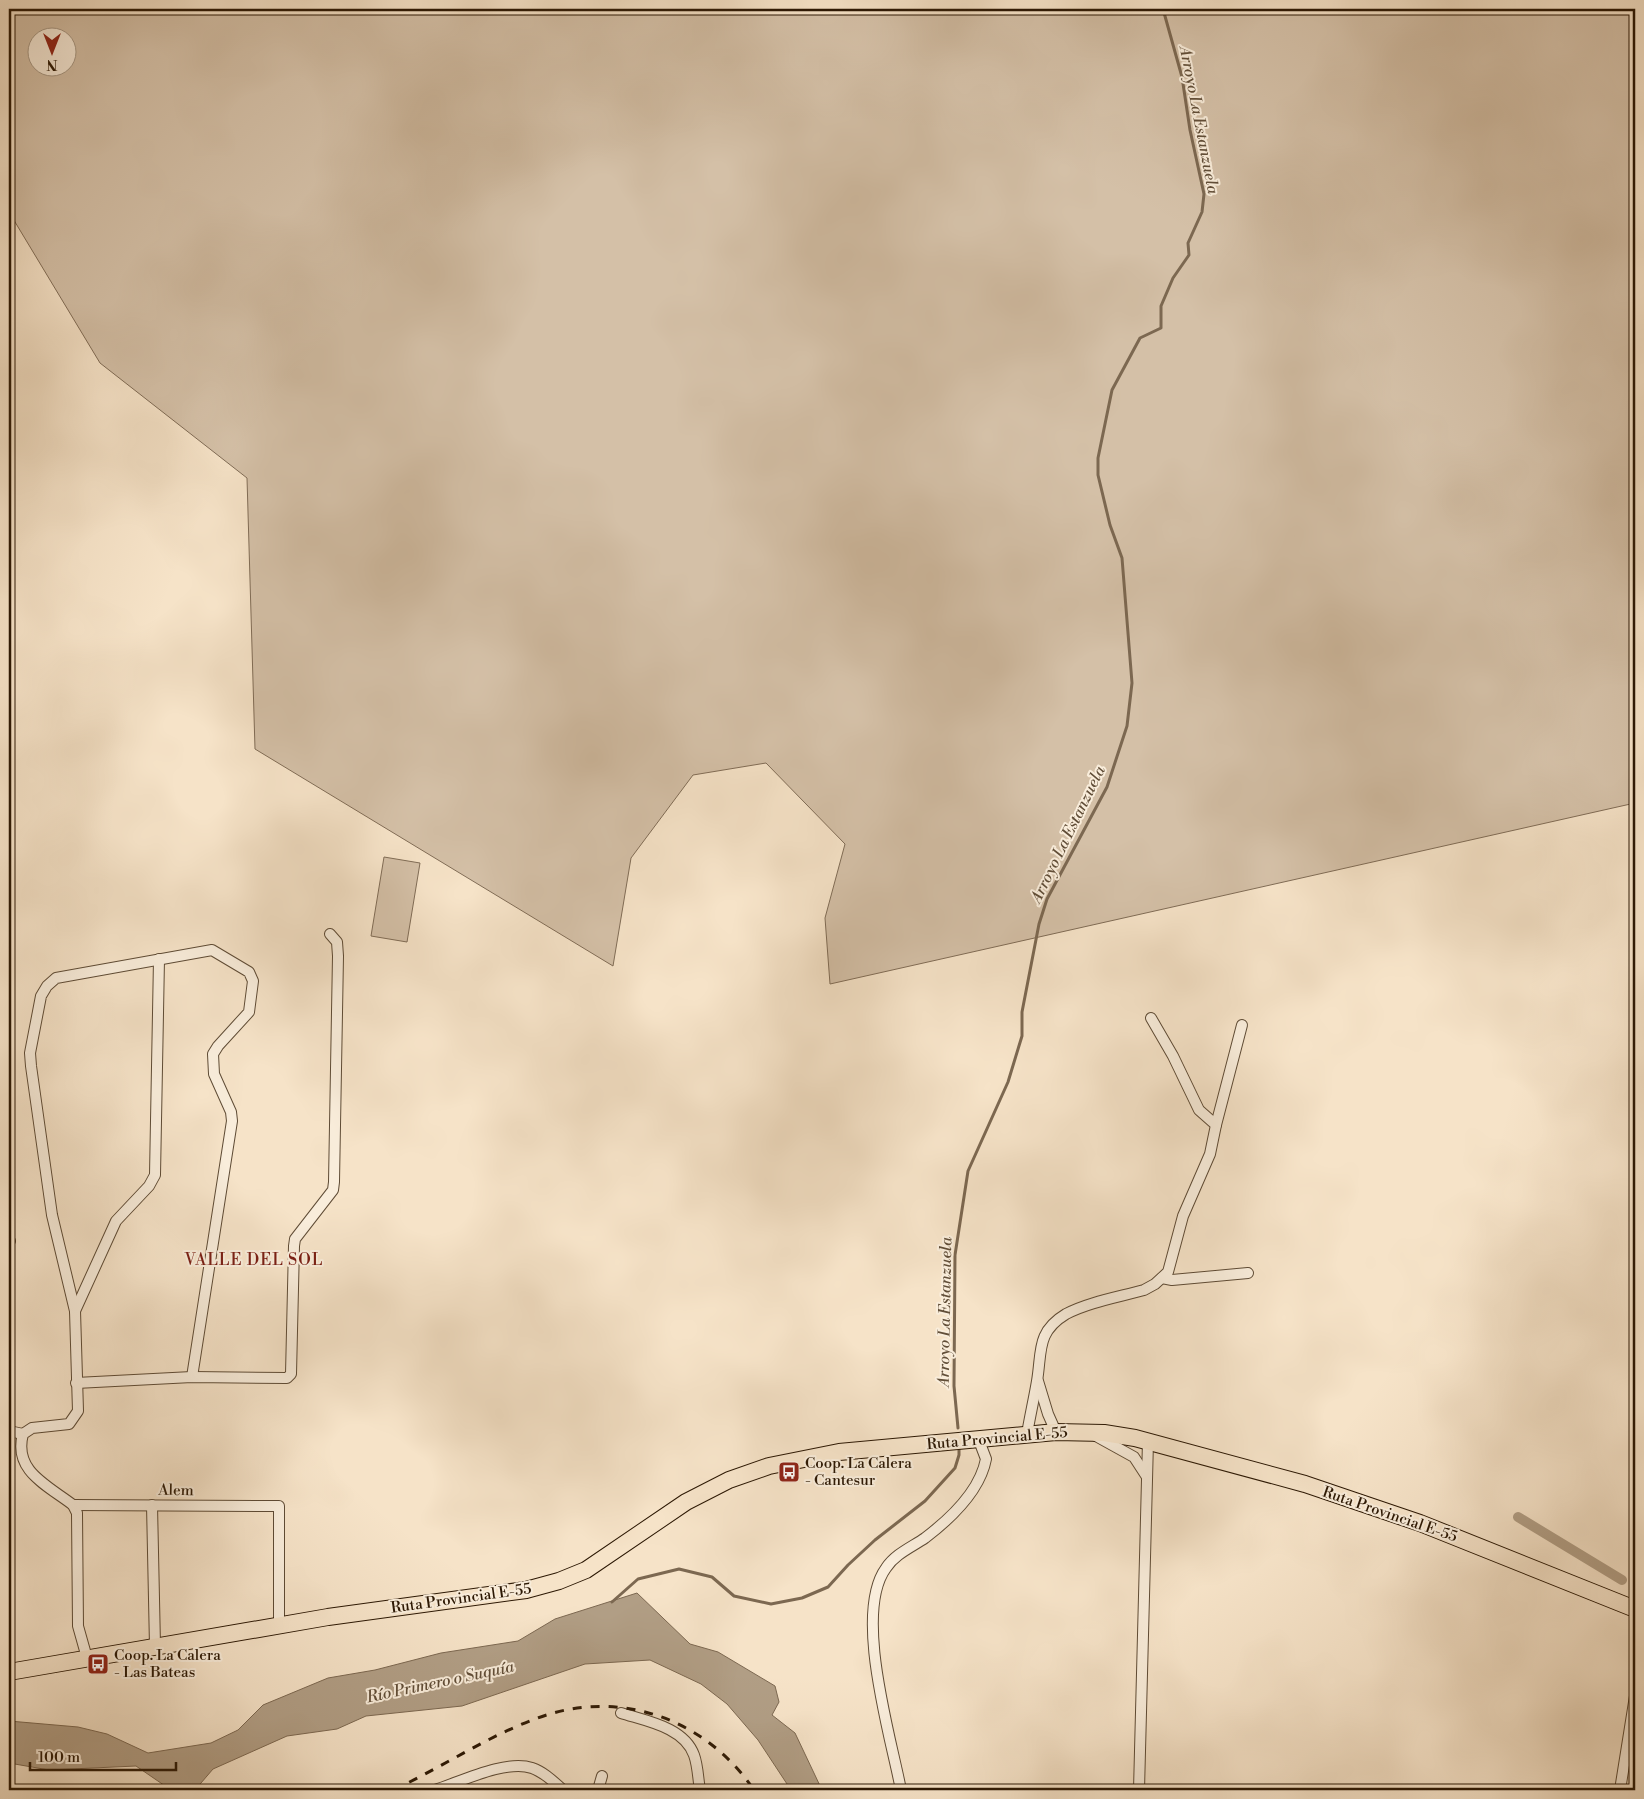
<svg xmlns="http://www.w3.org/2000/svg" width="1644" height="1799" font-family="'Libre Bodoni',serif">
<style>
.grass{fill:#d4c0a7;stroke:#806c56;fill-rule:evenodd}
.water{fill:#b19e85;stroke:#7c6851}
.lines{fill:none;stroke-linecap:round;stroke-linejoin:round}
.stream{stroke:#7c6851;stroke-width:3}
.canal{stroke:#b19e85;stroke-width:10}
.minor-casing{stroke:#5e4b35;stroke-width:12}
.primary-casing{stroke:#2c1804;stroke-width:18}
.minor{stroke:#f9eddb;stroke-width:10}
.primary{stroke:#f6e3c8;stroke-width:16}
.rail{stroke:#2c1804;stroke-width:3;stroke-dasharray:9 9;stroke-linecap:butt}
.labels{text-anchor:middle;stroke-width:4;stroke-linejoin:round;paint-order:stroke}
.street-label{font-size:15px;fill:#2c1804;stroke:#f9eddb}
.poi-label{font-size:15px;fill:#2c1804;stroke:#f9eddb;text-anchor:start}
.water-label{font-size:16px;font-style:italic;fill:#614e38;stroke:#f9eddb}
.neighbourhood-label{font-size:16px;letter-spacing:1px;fill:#7a1f14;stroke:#f9eddb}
</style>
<rect width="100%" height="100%" fill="#f6e3c8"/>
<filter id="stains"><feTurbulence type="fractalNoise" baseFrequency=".004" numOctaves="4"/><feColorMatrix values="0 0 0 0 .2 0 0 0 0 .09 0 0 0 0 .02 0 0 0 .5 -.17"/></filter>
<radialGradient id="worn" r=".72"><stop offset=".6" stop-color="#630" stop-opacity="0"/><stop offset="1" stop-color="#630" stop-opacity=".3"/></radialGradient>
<g class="grass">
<path d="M9,9H1635V803L830,984L825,918L845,844L766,763L693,775L631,858L613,966L255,749L247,478L100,363L9,212ZM38,38H68V68H38Z"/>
<path d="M384,857L420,863L407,942L371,936Z"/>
</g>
<path class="water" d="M637,1593L690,1644L718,1652L775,1686L779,1702L772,1715L795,1733L822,1790H791L758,1740L727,1704L701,1684L650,1660L585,1664L462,1706L366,1716L337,1729L287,1736L213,1769L195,1790H171L136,1766L49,1770L9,1763V1721L78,1727L107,1734L148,1753L211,1743L238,1730L263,1705L328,1678L375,1670L441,1653L518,1641L555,1619Z"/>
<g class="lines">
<g class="stream">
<path d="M958,1428L954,1386L955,1255L968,1171L1008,1082L1022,1036V1012L1039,924L1047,899L1107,787L1127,726L1132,683L1122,558L1110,525L1098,475V458L1112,390L1140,338L1161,328V306L1173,278L1189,255L1188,243L1202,212L1204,194L1190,130L1182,77L1163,9"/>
<path d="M612,1602L638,1579L679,1569L712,1577L734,1596L771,1604L802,1598L828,1587L848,1565L875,1540L925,1501L955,1468L959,1455V1447"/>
</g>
<path class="canal" d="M1518,1517L1622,1580"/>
<g class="minor-casing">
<g id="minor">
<path d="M1216,1125L1242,1025"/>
<path d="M9,1241H10"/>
<path d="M1162,1278L1172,1280L1248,1273"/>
<path d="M75,1311L116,1221L149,1186L155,1175L159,959"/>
<path d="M1038,1381L1048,1414L1056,1432"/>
<path d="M76,1383L192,1377L287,1378L291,1374L294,1246L295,1239L333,1190L334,1182L338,956L337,942L330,934"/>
<path d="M9,1431L23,1434"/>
<path d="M1027,1434C1030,1416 1034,1399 1037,1381C1042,1352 1036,1332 1066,1314C1089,1302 1119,1297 1144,1290L1155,1284L1168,1272L1183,1216L1210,1154L1216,1125L1199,1110L1173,1056L1151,1018"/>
<path d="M1096,1436L1134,1457L1147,1477"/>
<path d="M73,1505L279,1506V1626"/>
<path d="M152,1505L155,1646"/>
<path d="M87,1658L78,1626L77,1513L73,1505C47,1485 13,1471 23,1434L32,1428L69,1424L78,1411L75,1311L52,1215L31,1066L30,1053L41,996L47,986L56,978L212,950L249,972L253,981L249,1012L218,1046L213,1054L214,1074L231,1112L232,1121L192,1377"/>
<path d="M621,1713C646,1721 684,1727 694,1755C698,1766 698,1779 700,1790"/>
<path d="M435,1790C460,1782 506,1759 532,1768C544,1772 554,1782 563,1790"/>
<path d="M598,1790L602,1776"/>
<path d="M901,1790C891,1737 853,1613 886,1568C895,1554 912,1547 925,1538C950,1519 980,1491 986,1459L978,1438"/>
<path d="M1139,1790L1148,1441"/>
<path d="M1620,1790L1635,1696"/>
</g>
</g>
<g class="primary-casing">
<path id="primary" d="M9,1672L328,1617L526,1590L559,1581L586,1570L686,1502L729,1480L769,1466L839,1452L1056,1432L1104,1433L1135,1438L1305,1484L1420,1523L1635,1609"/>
</g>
<use href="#minor" class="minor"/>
<use href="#primary" class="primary"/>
<path class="rail" d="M393,1790C441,1768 486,1737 535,1719C618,1687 705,1718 754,1790"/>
</g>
<defs>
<g id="bus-square" transform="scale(1.125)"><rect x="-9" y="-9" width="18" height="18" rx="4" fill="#8f2418" stroke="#f9eddb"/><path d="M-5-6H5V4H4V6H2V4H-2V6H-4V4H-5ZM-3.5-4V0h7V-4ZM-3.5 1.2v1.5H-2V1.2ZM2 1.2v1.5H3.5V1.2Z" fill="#fff"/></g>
</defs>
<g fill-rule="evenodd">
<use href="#bus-square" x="789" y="1472"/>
<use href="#bus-square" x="98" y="1664"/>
</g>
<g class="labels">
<g class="street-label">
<text transform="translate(997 1438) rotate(-5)" y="5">Ruta Provincial E-55</text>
<text transform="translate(176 1490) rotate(1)" y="5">Alem</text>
<text transform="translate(1390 1514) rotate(19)" y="5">Ruta Provincial E-55</text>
<text transform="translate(461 1598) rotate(-8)" y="5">Ruta Provincial E-55</text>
</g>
<g class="poi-label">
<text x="805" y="1468">Coop. La Calera<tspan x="805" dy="17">- Cantesur</tspan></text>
<text x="114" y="1660">Coop. La Calera<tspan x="114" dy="17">- Las Bateas</tspan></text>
</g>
<g class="water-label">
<text transform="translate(1200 120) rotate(79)" y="6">Arroyo La Estanzuela</text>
<text transform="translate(1067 834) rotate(-64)" y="6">Arroyo La Estanzuela</text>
<text transform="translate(944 1312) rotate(-89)" y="6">Arroyo La Estanzuela</text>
<text transform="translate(440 1681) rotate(-12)" y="6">Río Primero o Suquía</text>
</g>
<g class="neighbourhood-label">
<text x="254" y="1265">VALLE DEL SOL</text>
</g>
</g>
<rect width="1644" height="1799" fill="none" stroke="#f6e3c8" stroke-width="30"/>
<rect x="10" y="10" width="1624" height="1779" fill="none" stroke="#2c1804" stroke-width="2.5"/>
<rect x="15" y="15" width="1614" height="1769" fill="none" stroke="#2c1804"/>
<g transform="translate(52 52) rotate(180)"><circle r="24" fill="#f9eddb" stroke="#a79885"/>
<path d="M0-4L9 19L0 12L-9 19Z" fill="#8f2418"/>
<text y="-8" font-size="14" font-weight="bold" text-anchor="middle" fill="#2c1804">N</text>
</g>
<path d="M30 1762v8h146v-8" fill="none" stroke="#2c1804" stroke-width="2.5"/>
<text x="38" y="1762" font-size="15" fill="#2c1804" stroke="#f9eddb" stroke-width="4" paint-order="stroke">100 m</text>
<rect width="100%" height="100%" filter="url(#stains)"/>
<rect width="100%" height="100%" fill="url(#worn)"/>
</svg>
